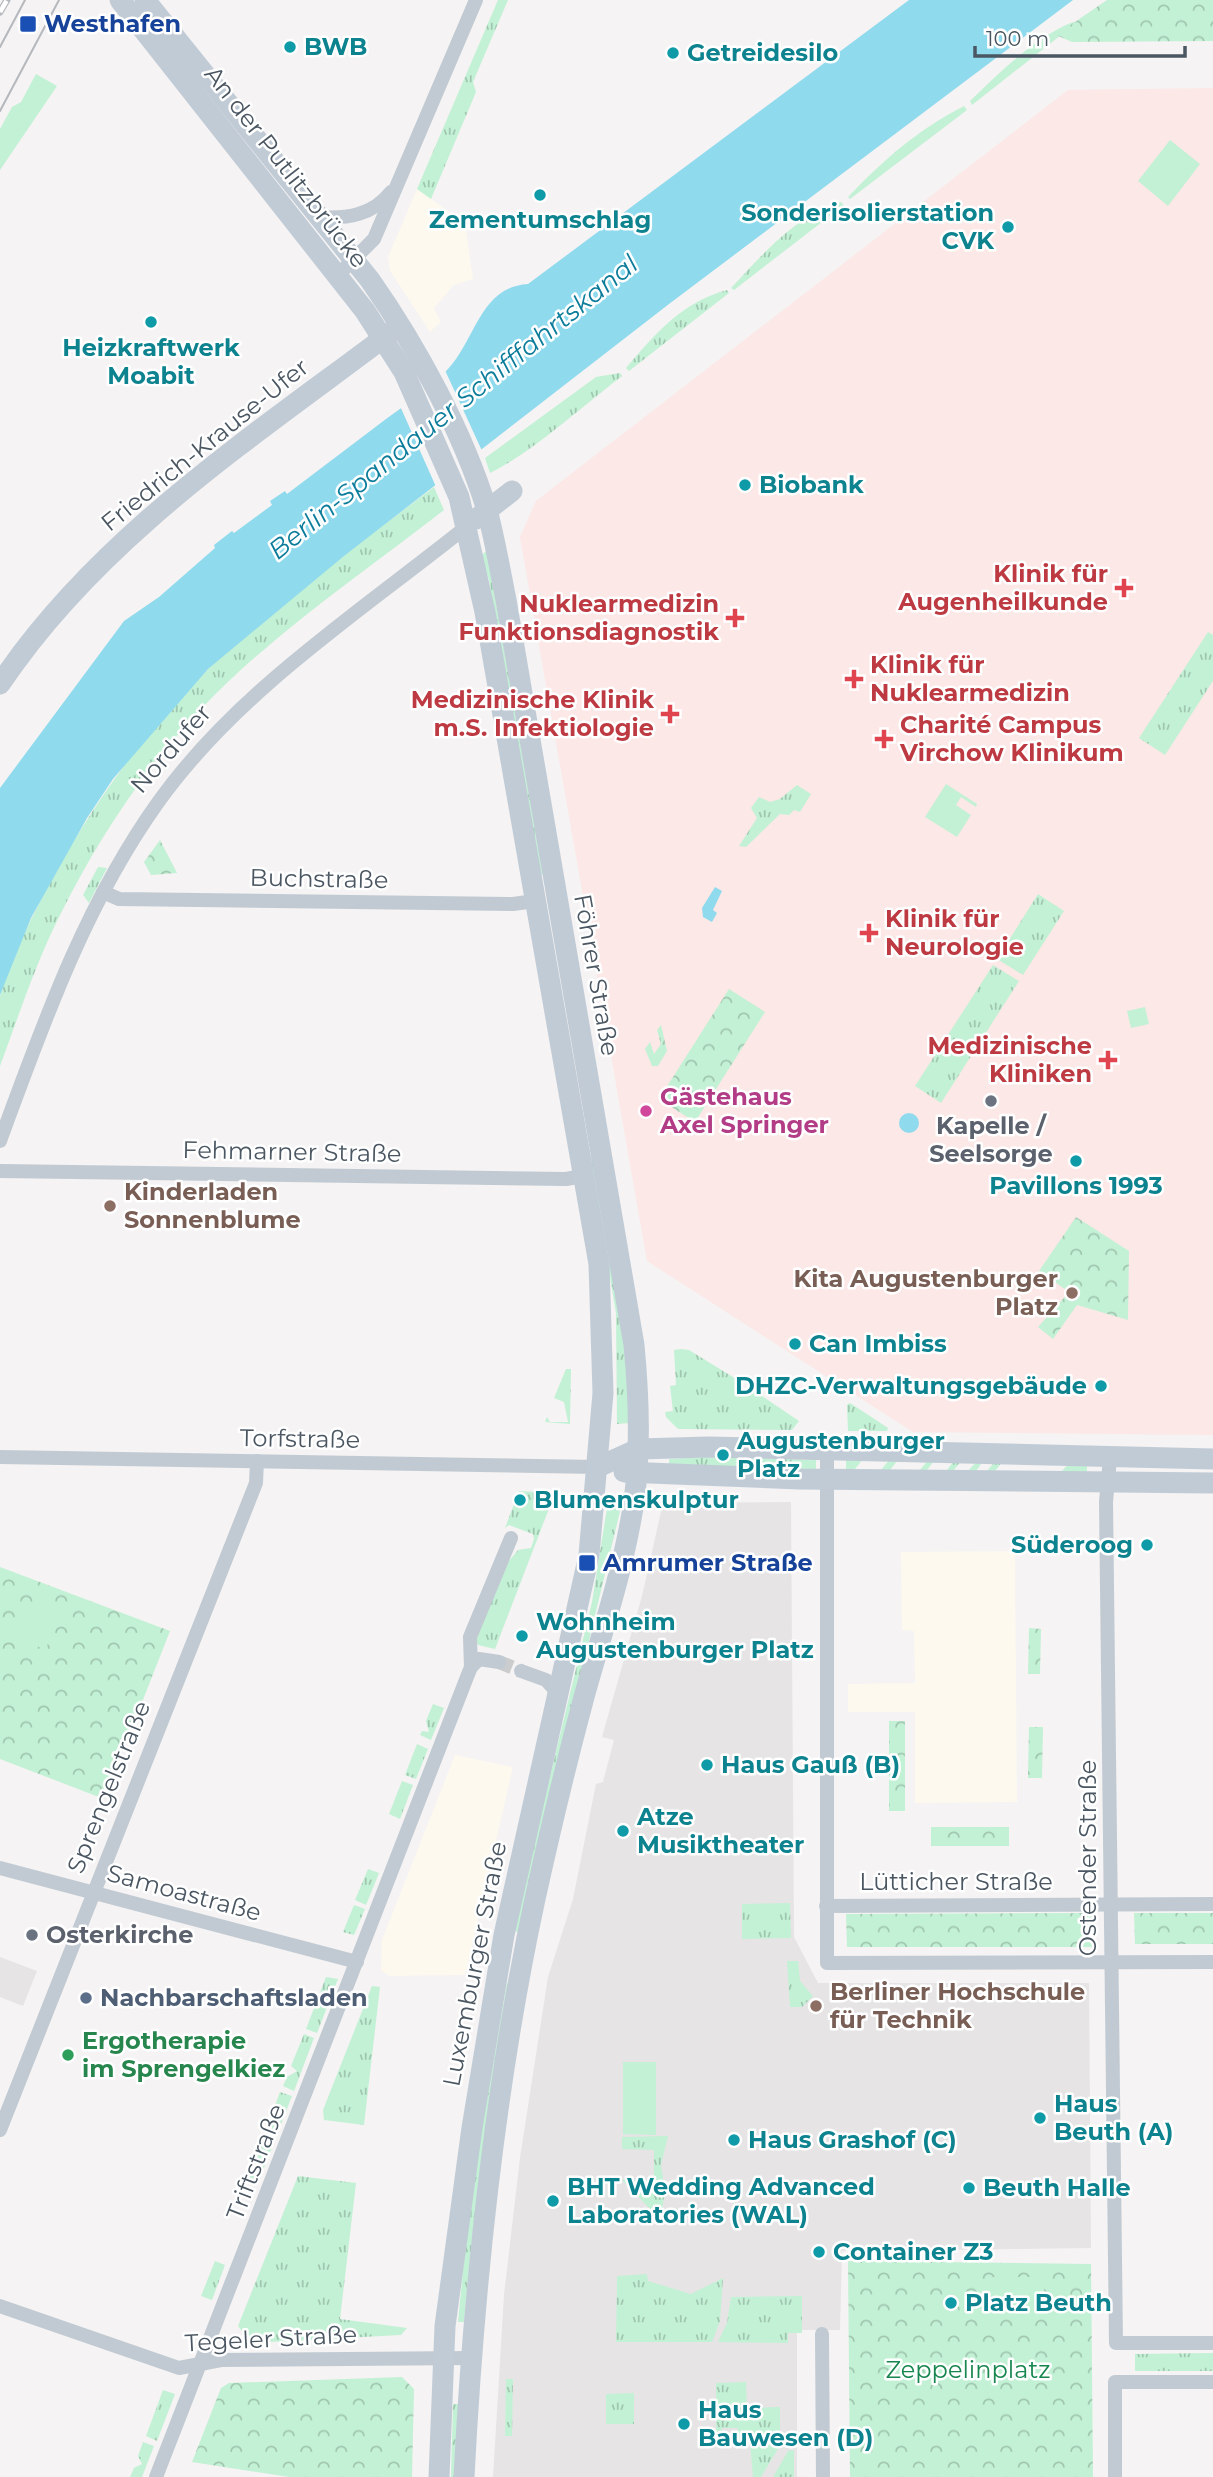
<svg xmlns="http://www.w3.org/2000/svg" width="1213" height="2477" font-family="Montserrat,sans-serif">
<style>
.commercial{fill:#fdf9ef}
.education{fill:#e6e4e5}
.medical{fill:#fce8e6}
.grass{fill:url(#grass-tufts)}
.park{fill:url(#park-crowns)}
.garden{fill:#c3f1d5}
.water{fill:#90daee}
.pier{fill:#f5f3f3}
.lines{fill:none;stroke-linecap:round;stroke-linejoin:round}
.street-tunnel{stroke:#caccce;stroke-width:14;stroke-dasharray:14 7;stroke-linecap:butt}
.street{stroke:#c1cad2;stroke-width:14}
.secondary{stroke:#c1cbd6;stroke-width:21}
.tram{stroke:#b5b8bd;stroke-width:2}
.rail-casing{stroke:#b5b8bd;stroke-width:7}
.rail{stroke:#fff;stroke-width:4.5;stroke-dasharray:13;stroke-linecap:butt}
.transit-dot{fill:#1a4fb4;stroke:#fff;stroke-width:2.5}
.culture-dot{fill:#0f9aa8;stroke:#fff;stroke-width:2.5}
.health-dot{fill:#e0444e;stroke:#fff;stroke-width:2.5}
.worship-dot{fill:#6b7280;stroke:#fff;stroke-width:2.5}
.hotel-dot{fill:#d1479c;stroke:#fff;stroke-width:2.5}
.education-dot{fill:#8d6e63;stroke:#fff;stroke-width:2.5}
.service-dot{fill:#5c6f8a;stroke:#fff;stroke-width:2.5}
.leisure-dot{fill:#2e9e5b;stroke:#fff;stroke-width:2.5}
.labels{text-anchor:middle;stroke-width:5;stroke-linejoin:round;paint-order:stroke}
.transit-label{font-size:24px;font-weight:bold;fill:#164399;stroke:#fff;text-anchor:start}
.culture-label{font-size:24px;font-weight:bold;fill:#0d838f;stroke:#fff;text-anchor:start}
.street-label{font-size:24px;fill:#4a5661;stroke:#fff}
.health-label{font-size:24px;font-weight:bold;fill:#be3a42;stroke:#fff;text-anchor:end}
.hotel-label{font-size:24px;font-weight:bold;fill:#b23c85;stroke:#fff;text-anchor:start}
.worship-label{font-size:24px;font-weight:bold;fill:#5b616d;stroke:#fff}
.education-label{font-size:24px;font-weight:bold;fill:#785e54;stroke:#fff;text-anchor:start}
.service-label{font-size:24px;font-weight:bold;fill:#4e5e75;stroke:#fff;text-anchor:start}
.leisure-label{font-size:24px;font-weight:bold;fill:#27864d;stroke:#fff;text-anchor:start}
.park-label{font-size:24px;fill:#17864f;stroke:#fff}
.water-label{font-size:26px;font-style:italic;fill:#0c7c9b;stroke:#fff}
</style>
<defs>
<pattern id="grass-tufts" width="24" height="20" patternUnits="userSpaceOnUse" patternTransform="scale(1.75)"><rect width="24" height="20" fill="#c3f1d5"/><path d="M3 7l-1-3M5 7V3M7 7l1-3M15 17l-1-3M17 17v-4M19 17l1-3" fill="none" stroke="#a0c6b0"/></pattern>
<pattern id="park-crowns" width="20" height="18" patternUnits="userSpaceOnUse" patternTransform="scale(1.75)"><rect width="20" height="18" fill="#c3f1d5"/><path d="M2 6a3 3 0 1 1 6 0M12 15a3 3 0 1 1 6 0" fill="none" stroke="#a0c6b0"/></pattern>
</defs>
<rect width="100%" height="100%" fill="#f5f3f3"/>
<g class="commercial">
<path d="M417,189L465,223L473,279L454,285L434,308L441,322L430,332L390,271L388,257Z"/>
<path d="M1015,1551L1017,1802L915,1803V1712H848V1684L915,1683L914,1631L902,1630L901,1552Z"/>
<path d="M455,1755L513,1767L465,1975L389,1976L381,1970L382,1940Z"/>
</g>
<g class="education">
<path d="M791,1502L794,1937L818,1983H1089L1091,2248L842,2251L840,2330H797V2477H493L504,2295L520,2158L548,1977L573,1899L596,1784L603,1782L614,1740L602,1737L642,1596L663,1503Z"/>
<path d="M0,1957L37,1971L23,2006L0,1997Z"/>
</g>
<path class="medical" d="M1213,88V1435L913,1432L647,1261L520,537L536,501L1068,90Z"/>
<g class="grass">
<path d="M498,0H508L473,82L476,92L431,199L417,189Z"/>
<path d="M1073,22L1075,24L972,105L970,101C1000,72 1034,38 1073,22Z"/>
<path d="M964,106L967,110L850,199L848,197C883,160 919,129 964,106Z"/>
<path d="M841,202L844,205L734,290L731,288C764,253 795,216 841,202Z"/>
<path d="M727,290L729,293L629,371L626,368C655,334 682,302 727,290Z"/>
<path d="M620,373L622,376C580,408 534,451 490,473L485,458L596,377Z"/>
<path d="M434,487L444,510C362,574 273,633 202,708C144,769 98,839 61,913C36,962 19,1015 0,1066C0,1044 0,1020 0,997C3,973 29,923 41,900C84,816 140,736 208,669C276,602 358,545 434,487Z"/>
<path d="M487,550L543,875H541L489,580L481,556Z"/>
<path d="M1208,632L1213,635V681L1165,755L1139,738Z"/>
<path d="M797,785L811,794L800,812L794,810L789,815L780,814L746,847L739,846L757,818L751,808L759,797L770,802L780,799Z"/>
<path d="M98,867L107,868L89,903L83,895Z"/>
<path d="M1038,894L1064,911L1023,975L997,959Z"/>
<path d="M993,965L1019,981L941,1103L915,1086Z"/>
<path d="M661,1025L667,1051L658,1066H652L645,1049L650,1042L654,1054L661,1044L657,1030Z"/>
<path d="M590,1159H593L624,1340L630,1423L617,1424L616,1313Z"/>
<path d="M681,1349L689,1350L741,1382L743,1396L750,1395V1388L799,1421L792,1430L678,1429L666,1417L665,1412L673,1411L670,1386L676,1385L674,1350Z"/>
<path d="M566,1369H571L570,1424L545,1422L547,1417L550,1422H568L564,1402L554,1398Z"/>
<path d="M850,1403L888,1428L887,1431H848L847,1405Z"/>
<path d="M704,1457L816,1460V1472L669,1471V1459Z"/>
<path d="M846,1459H863L855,1469L881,1470L890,1459L898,1460L890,1470H920L928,1460H935L927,1470L946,1471L955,1460H962L954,1470L968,1471L978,1460H984L976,1471H987L996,1460L1003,1461L995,1471L1061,1472L1071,1461H1087V1478L846,1475Z"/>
<path d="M519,1491L555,1493L495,1649L478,1645L476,1641L502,1569L518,1550L531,1548L534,1539L533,1534L509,1525L505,1528Z"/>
<path d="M608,1502L622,1503L519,1932L513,1931L592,1602Z"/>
<path d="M433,1704L444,1708L431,1740L420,1735L422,1731L429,1732L426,1721Z"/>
<path d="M417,1744L428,1749L416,1779L405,1775Z"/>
<path d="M402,1781L413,1785L400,1819L389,1814Z"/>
<path d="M368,1869L379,1873L366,1905L355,1900Z"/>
<path d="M790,1903L791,1938L742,1939V1904Z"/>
<path d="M354,1905L365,1909L354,1935L343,1932Z"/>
<path d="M787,1961H798L800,1981L813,1996L802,2007H790Z"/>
<path d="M326,1977L338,1979L317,2033L306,2029Z"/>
<path d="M507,1982L509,1986C488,2098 474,2209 464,2322H458L470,2198Z"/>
<path d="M372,1986L380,1987L364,2125L324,2120L323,2110Z"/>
<path d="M304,2034L314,2038L294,2091L283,2086L287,2077L297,2071L291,2066Z"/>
<path d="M280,2092L292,2096L275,2139L264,2134Z"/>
<path d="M668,2136L661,2165L665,2190L662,2211L653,2212L622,2180H654V2150L622,2149V2137Z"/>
<path d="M262,2140L273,2145L257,2185L246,2181Z"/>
<path d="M298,2176L356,2183L340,2319L407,2328L401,2335L251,2343L238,2326Z"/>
<path d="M215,2261L225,2265L212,2300L201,2296Z"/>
<path d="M647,2274L648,2281L691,2294L723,2278L720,2321L712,2342H616L617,2276Z"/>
<path d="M802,2296V2333H788V2343L718,2342L727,2323L731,2297Z"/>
<path d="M1213,2353V2371H1135V2354Z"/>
<path d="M506,2379H513L512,2436H505Z"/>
<path d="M746,2382L747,2408L780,2407V2435L738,2438V2428H722L721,2437L716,2438V2383Z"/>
<path d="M163,2390L175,2394L157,2441L146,2436Z"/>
<path d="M634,2393V2424H606V2394Z"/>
<path d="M453,2404H459L455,2477H451Z"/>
<path d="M143,2442L154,2446L142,2477H130L134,2468L142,2464L138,2456Z"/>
<path d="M750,2443L781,2444L761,2477H753Z"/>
<path d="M794,2450V2477H773L788,2451Z"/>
</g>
<g class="park">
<path d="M1107,0H1213V41L1072,42L1056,35Z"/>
<path d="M160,840L177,873L151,875L144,862Z"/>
<path d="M729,989L765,1012L695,1122L659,1099Z"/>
<path d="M1076,1217L1129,1251L1128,1320L1077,1305L1053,1339L1038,1327L1069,1292L1039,1271Z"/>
<path d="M0,1567L170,1631L104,1799L0,1759Z"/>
<path d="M1029,1628L1041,1629L1040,1674H1028Z"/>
<rect x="889" y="1721" width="16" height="90"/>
<path d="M1029,1727H1043L1042,1778H1028Z"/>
<rect x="931" y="1827" width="78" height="19"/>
<path d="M1094,1913L1092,1947H847L846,1914Z"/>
<path d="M1134,1913H1213V1944H1135Z"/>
<path d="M848,2261L1091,2264L1093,2477H850Z"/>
<path d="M402,2377L414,2389L412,2477H289L192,2462L221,2388L229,2383Z"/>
</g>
<g class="garden">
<path d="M36,74L57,86L0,170V129L12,107L21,102Z"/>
<path d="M1170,140L1200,164L1168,206L1138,181Z"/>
<path d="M946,784L977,804L976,807L961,797L956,805L971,815L957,837L925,817Z"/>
<path d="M1145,1007L1149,1024L1131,1028L1127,1011Z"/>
<path d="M24,1602L54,1607L47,1648L18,1644Z"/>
<path d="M623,2062H656V2135L623,2134Z"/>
<rect x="988" y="2277" width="56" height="32"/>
</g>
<g class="water">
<path d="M909,0H1073L669,304L344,556L208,669L113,779L87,818L31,918L0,995V788L124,621L159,597L215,548L214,545L232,531L234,533L272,505L270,501L285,491L287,494C320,469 353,444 386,419C407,404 430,388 448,369C476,339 480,287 528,284Z"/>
<path d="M715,887L722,891L713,910L717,913L712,922L703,917L702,908Z"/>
<circle cx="909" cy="1123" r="10"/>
</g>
<path class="pier" d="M444,368L483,453L437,489L400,406Z"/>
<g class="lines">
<path class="street-tunnel" d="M499,1662L521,1671"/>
<g class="street">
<path d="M319,217C347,219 373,215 391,192"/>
<path d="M338,275L374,239L476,0"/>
<path d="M103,892L119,899L513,904L535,901"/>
<path d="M0,1141C43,1024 85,904 159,801C239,690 360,612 466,527"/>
<path d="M0,1171L566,1179L583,1176"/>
<path d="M827,1452V1963L1213,1962"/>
<path d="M0,1457L598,1467"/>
<path d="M1110,1458L1106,1502L1116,2343H1213"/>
<path d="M471,1667L479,1659L499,1662"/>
<path d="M521,1671L546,1680L557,1692"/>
<path d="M0,1868L357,1962"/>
<path d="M826,1906L1213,1904"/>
<path d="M0,2130L256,1483L257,1461"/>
<path d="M0,2306L179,2368L221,2360L471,2358"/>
<path d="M822,2334L823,2477"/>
<path d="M156,2477L467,1677L471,1667L470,1637L511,1538"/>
<path d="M1115,2477V2382H1213"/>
</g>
<g class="secondary">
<path d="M120,0L365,311L404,372L459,497L485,612L599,1264L603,1393L589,1555L504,1935L472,2128L445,2326L439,2477"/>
<path d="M145,0L370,280C417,347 463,432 487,510C495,540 500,570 506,600L634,1345C639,1397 641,1449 634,1501C624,1568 602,1632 584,1697C566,1764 550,1831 535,1899C494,2089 474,2283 464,2477"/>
<path d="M476,519L512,491"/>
<path d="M0,684C99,536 254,436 394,330"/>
<path d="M598,1467L638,1449L709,1447L1213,1459"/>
<path d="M624,1472L799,1479L1213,1483"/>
</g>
<g class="tram">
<path d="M0,47L25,0"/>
<path d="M0,111L59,0"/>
</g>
<g class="rail-casing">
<path id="rail" d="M0,12L7,0"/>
</g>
<use href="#rail" class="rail"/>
</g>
<g class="transit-dot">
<rect x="19" y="15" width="18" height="18" rx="3.5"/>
<rect x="578" y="1554" width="18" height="18" rx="3.5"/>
</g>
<g class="culture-dot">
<circle cx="290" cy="47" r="7"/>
<circle cx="673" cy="53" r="7"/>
<circle cx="540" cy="195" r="7"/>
<circle cx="1008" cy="227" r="7"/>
<circle cx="151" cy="322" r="7"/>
<circle cx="745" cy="485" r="7"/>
<circle cx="1076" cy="1161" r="7"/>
<circle cx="795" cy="1344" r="7"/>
<circle cx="1101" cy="1386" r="7"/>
<circle cx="723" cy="1455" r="7"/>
<circle cx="520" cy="1500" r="7"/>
<circle cx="1147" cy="1545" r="7"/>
<circle cx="522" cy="1636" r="7"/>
<circle cx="707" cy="1765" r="7"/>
<circle cx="623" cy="1831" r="7"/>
<circle cx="1040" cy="2118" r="7"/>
<circle cx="734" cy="2140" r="7"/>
<circle cx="969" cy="2188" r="7"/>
<circle cx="553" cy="2201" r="7"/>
<circle cx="819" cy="2252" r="7"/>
<circle cx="951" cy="2303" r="7"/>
<circle cx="684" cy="2424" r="7"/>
</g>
<g class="health-dot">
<path d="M1120.5 577.5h7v7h7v7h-7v7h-7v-7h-7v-7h7z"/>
<path d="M731.5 607.5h7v7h7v7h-7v7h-7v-7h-7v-7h7z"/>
<path d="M850.5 668.5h7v7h7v7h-7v7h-7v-7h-7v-7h7z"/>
<path d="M666.5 703.5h7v7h7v7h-7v7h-7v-7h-7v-7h7z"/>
<path d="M880.5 728.5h7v7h7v7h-7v7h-7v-7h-7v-7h7z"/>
<path d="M865.5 922.5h7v7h7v7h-7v7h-7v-7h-7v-7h7z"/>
<path d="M1104.5 1049.5h7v7h7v7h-7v7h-7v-7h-7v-7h7z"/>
</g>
<g class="worship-dot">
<circle cx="991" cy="1101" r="7"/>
<circle cx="32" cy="1935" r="7"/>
</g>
<circle class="hotel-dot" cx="646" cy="1111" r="7"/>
<g class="education-dot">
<circle cx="110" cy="1206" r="7"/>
<circle cx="1072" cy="1293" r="7"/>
<circle cx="816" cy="2006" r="7"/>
</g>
<circle class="service-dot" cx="86" cy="1998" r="7"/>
<circle class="leisure-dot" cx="68" cy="2055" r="7"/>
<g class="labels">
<g class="transit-label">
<text x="44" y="32">Westhafen</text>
<text x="603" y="1571">Amrumer Straße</text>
</g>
<g class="culture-label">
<text x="304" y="55">BWB</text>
<text x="687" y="61">Getreidesilo</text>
<text x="994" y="221" text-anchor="end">Sonderisolierstation<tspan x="994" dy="28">CVK</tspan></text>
<text x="540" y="228" text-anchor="middle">Zementumschlag</text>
<text x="151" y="356" text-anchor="middle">Heizkraftwerk<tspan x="151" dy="28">Moabit</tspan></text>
<text x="759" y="493">Biobank</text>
<text x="1076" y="1194" text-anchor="middle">Pavillons 1993</text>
<text x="809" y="1352">Can Imbiss</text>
<text x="1087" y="1394" text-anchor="end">DHZC-Verwaltungsgebäude</text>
<text x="737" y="1449">Augustenburger<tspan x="737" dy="28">Platz</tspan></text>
<text x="534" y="1508">Blumenskulptur</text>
<text x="1133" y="1553" text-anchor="end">Süderoog</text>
<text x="536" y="1630">Wohnheim<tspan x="536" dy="28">Augustenburger Platz</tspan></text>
<text x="721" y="1773">Haus Gauß (B)</text>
<text x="637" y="1825">Atze<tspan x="637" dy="28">Musiktheater</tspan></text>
<text x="1054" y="2112">Haus<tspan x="1054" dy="28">Beuth (A)</tspan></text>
<text x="748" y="2148">Haus Grashof (C)</text>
<text x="567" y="2195">BHT Wedding Advanced<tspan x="567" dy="28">Laboratories (WAL)</tspan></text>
<text x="983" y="2196">Beuth Halle</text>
<text x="833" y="2260">Container Z3</text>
<text x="965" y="2311">Platz Beuth</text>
<text x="698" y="2418">Haus<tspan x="698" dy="28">Bauwesen (D)</tspan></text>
</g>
<g class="street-label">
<text transform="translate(286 167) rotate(52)" y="8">An der Putlitzbrücke</text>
<text transform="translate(205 445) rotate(-39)" y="8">Friedrich-Krause-Ufer</text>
<text transform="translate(171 749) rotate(-49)" y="8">Nordufer</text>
<text transform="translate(319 879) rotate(1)" y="8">Buchstraße</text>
<text transform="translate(596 975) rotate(80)" y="8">Föhrer Straße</text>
<text transform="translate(292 1152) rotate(1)" y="8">Fehmarner Straße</text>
<text transform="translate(300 1439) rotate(1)" y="8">Torfstraße</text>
<text transform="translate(109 1787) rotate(-68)" y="8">Sprengelstraße</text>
<text transform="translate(1088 1858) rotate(-90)" y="8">Ostender Straße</text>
<text x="956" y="1890">Lütticher Straße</text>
<text transform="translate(184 1893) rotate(15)" y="8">Samoastraße</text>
<text transform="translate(475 1964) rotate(-79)" y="8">Luxemburger Straße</text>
<text transform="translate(256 2162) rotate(-69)" y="8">Triftstraße</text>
<text transform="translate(271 2339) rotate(-3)" y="8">Tegeler Straße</text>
</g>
<g class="health-label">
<text x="1108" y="582">Klinik für<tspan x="1108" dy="28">Augenheilkunde</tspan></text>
<text x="719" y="612">Nuklearmedizin<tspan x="719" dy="28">Funktionsdiagnostik</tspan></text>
<text x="870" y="673" text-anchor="start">Klinik für<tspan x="870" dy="28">Nuklearmedizin</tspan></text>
<text x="654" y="708">Medizinische Klinik<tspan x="654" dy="28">m.S. Infektiologie</tspan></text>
<text x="900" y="733" text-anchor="start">Charité Campus<tspan x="900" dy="28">Virchow Klinikum</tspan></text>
<text x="885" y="927" text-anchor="start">Klinik für<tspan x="885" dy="28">Neurologie</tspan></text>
<text x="1092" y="1054">Medizinische<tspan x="1092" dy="28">Kliniken</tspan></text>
</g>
<g class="hotel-label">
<text x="660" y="1105">Gästehaus<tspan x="660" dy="28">Axel Springer</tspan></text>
</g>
<g class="worship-label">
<text x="991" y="1134">Kapelle /<tspan x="991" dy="28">Seelsorge</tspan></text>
<text x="46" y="1943" text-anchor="start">Osterkirche</text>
</g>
<g class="education-label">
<text x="124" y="1200">Kinderladen<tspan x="124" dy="28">Sonnenblume</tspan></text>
<text x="1058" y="1287" text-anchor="end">Kita Augustenburger<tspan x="1058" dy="28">Platz</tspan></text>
<text x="830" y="2000">Berliner Hochschule<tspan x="830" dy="28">für Technik</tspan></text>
</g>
<g class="service-label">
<text x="100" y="2006">Nachbarschaftsladen</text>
</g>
<g class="leisure-label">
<text x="82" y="2049">Ergotherapie<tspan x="82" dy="28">im Sprengelkiez</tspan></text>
</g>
<g class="park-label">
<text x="968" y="2378">Zeppelinplatz</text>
</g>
<g class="water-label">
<text transform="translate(453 407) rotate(-39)" y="9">Berlin-Spandauer Schifffahrtskanal</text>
</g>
</g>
<path d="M975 46v10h210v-10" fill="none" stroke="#4a5661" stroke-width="3.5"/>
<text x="986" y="46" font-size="21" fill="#4a5661" stroke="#ffffff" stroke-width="5" paint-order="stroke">100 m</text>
</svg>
